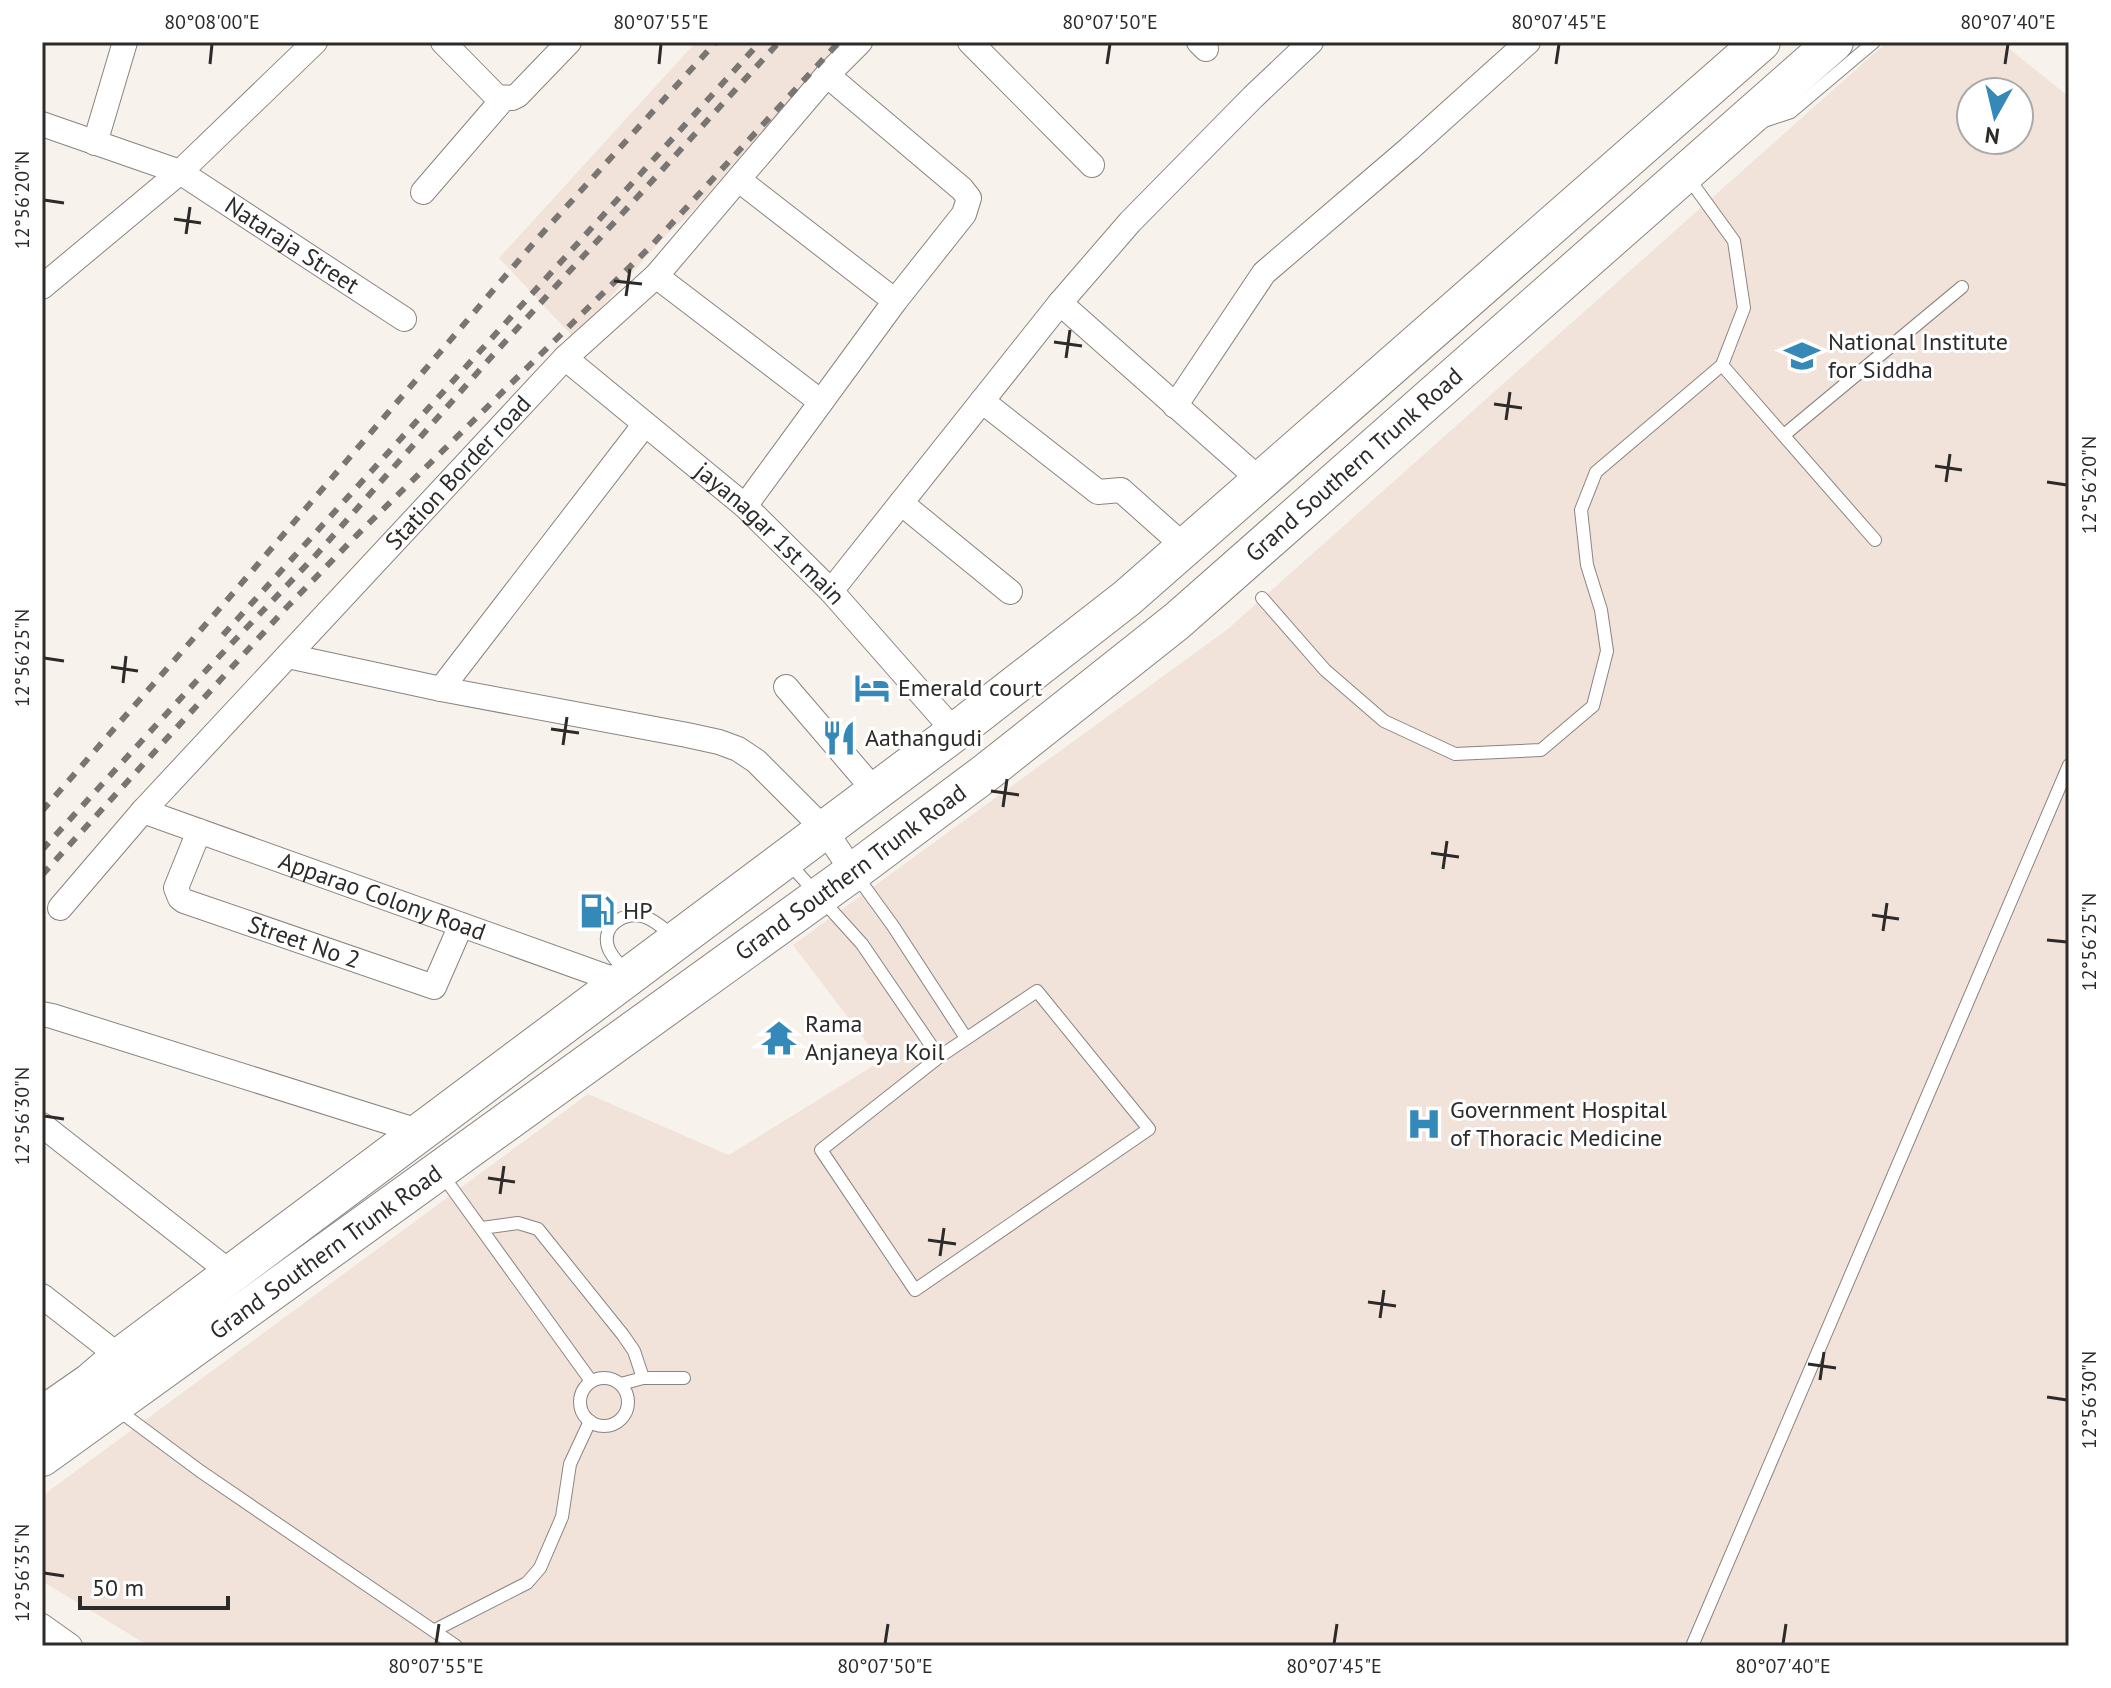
<svg xmlns="http://www.w3.org/2000/svg" width="2111" height="1688" font-family="'PT Sans',sans-serif">
<style>
.built{fill:#f1e3da;fill-rule:evenodd}
.lines{fill:none;stroke-linecap:round;stroke-linejoin:round}
.lane-casing{stroke:#8a8480;stroke-width:14}
.street-casing{stroke:#8a8480;stroke-width:26}
.primary-casing{stroke:#8a8480;stroke-width:40}
.lane{stroke:#fff;stroke-width:12}
.street{stroke:#fff;stroke-width:24}
.primary{stroke:#fff;stroke-width:38}
.rail{stroke:#787572;stroke-width:6;stroke-dasharray:10 10;stroke-linecap:butt}
.ticks{fill:none;stroke:#2d2b29;stroke-width:3}
.labels{text-anchor:middle;stroke-width:6;stroke-linejoin:round;paint-order:stroke}
.street-label{font-size:24px;fill:#2d2b29;stroke:#fff}
.poi-label{font-size:24px;fill:#2d2b29;stroke:#fff;text-anchor:start}
.neatline{fill:none;stroke:#2d2b29;stroke-width:3}
.ticks-label{font-size:20px;text-anchor:middle;fill:#2d2b29}
</style>
<rect width="100%" height="100%" fill="#f8f2ed"/>
<g class="built">
<path d="M696,42H850L779,119L742,155L690,214L664,237L574,338L499,258Z"/>
<path d="M1887,42H2001L2069,97V1646H149L42,1581V1496L588,1094L729,1155L881,1061L793,945L1228,629ZM1971,92H2019V140H1971Z"/>
</g>
<g class="lines">
<g class="lane-casing">
<g id="lane">
<path d="M1764,121L1791,112L1874,42"/>
<path d="M1722,365L1875,540"/>
<path d="M1784,435L1962,287"/>
<path d="M1262,598L1325,670L1384,721L1455,754L1541,750L1593,706L1607,651L1601,610L1587,565L1581,510L1596,472L1722,365L1744,308L1734,241L1687,176"/>
<path d="M787,861L862,944L939,1057"/>
<path d="M856,875L893,926L966,1038"/>
<path d="M627,973C621,965 611,957 608,947C601,925 626,910 645,917C655,920 665,930 673,936"/>
<path d="M1037,991L1149,1129L915,1290L821,1150L939,1057Z"/>
<path d="M441,1173L591,1381"/>
<path d="M482,1228L518,1223L538,1229L623,1335L634,1351L643,1378"/>
<circle cx="604" cy="1402" r="24"/>
<path d="M621,1384L643,1378H684"/>
<path d="M118,1410L200,1471L456,1646"/>
<path d="M435,1630L527,1583L540,1568L562,1517L570,1464L590,1421"/>
<path d="M1692,1646L2069,765"/>
</g>
</g>
<g class="street-casing">
<g id="street">
<path d="M443,42L497,97L512,98L518,95L569,42"/>
<path d="M970,42L1092,165"/>
<path d="M1199,42L1206,49"/>
<path id="s1" d="M42,124L180,172L404,319"/>
<path d="M95,143L125,42"/>
<path d="M739,180L895,301"/>
<path d="M423,192L504,98"/>
<path d="M656,276L821,402"/>
<path d="M42,287L180,172L315,42"/>
<path d="M1060,303L1260,480"/>
<path id="s2" d="M565,358L745,506L831,591L955,732"/>
<path d="M982,401L1098,492L1121,490L1185,547"/>
<path d="M1175,406L1264,273L1409,149L1528,42"/>
<path d="M901,503L1010,592"/>
<path d="M745,506L895,301L964,214L969,198L962,189L827,75"/>
<path d="M831,591L1060,303L1130,222L1253,97L1311,42"/>
<path d="M288,656L441,689L687,735L719,742L738,749L756,761L824,829L853,872"/>
<path d="M786,687L875,791"/>
<path d="M441,689L645,424"/>
<path id="s3" d="M143,811L621,982"/>
<path id="s4" d="M199,831L176,888L180,898L184,901L434,987L461,925"/>
<path id="s5" d="M60,908L143,811L565,358L656,276L827,75L860,42"/>
<path d="M42,1014L52,1016L421,1132"/>
<path d="M42,1125L232,1274"/>
<path d="M42,1296L120,1357"/>
<path d="M42,1626L70,1646"/>
</g>
</g>
<g class="primary-casing">
<g id="primary">
<path d="M42,1416L91,1382L120,1357L955,732L1127,598L1761,42"/>
<path id="s6" d="M42,1457L853,872L988,771L1177,621L1834,42"/>
</g>
</g>
<use href="#lane" class="lane"/>
<use href="#street" class="street"/>
<use href="#primary" class="primary"/>
<g class="rail">
<path d="M223,635L760,42"/>
<path d="M42,811L228,599L538,238L716,42"/>
<path d="M42,850L212,664L316,555L493,355L779,42"/>
<path d="M42,875L287,607L356,536L652,245L839,42"/>
</g>
</g>
<path class="ticks" d="M210,64L212,44M659,64L661,44M1107,64L1110,44M1556,64L1559,44M2005,64L2008,44M44,200L64,203M174,219L201,223M186,234L190,207M614,281L642,284M626,296L630,269M1054,342L1082,346M1066,358L1070,330M1494,404L1522,408M1506,420L1510,392M1935,466L1962,470M1946,482L1950,454M2047,482L2067,485M44,658L64,661M111,667L138,671M123,683L126,656M551,729L579,733M563,745L567,717M991,791L1019,795M1003,807L1007,779M1431,853L1459,857M1443,869L1447,841M1872,915L1899,919M1883,931L1887,903M2047,940L2067,942M44,1116L64,1119M488,1178L515,1182M500,1194L504,1166M928,1240L956,1244M940,1256L944,1228M1368,1302L1396,1306M1380,1318L1384,1290M1808,1364L1836,1368M1820,1380L1824,1352M2047,1397L2067,1400M44,1573L64,1576M436,1644L439,1624M885,1644L888,1624M1334,1644L1337,1624M1783,1644L1786,1624"/>
<defs>
<g id="university-bare" transform="scale(2.76)"><path d="M0-5L7-2L0 1L-7-2ZM-4 1L0 2.5L4 1V4Q0 6-4 4Z" fill="#3489b8" stroke="#fff" stroke-width="2.5" paint-order="stroke"/></g>
<g id="hotel-bare" transform="scale(2.76)"><path d="M-6-4.5h1.5V1H6V5H4.5V3h-9V5H-6ZM-4 0a1.8 1.8 0 1 1 3.6 0ZM.5 0V-2.5h3Q6-2.5 6 0Z" fill="#3489b8" stroke="#fff" stroke-width="2.5" paint-order="stroke"/></g>
<g id="restaurant-bare" transform="scale(2.76)"><path d="M-5-6h1v4h1v-4h1v4h1v-4h1v5L-1.5 .5V6h-2V.5L-5-1ZM5-6V6H3V1.5H1.5Q1.5-4 5-6Z" fill="#3489b8" stroke="#fff" stroke-width="2.5" paint-order="stroke"/></g>
<g id="fuel-bare" transform="scale(2.76)"><path d="M-5.5-6h7V0h2V4h1.3V-2.5L3-4.5l.8-.8L6-3V5H2.5V1h-1V6h-7ZM-4.2-4.7v3.2H.2V-4.7Z" fill="#3489b8" stroke="#fff" stroke-width="2.5" paint-order="stroke"/></g>
<g id="temple-bare" transform="scale(2.76)"><path d="M0-6L5-2H3V0L6.5 2.5H4V6H1.5V3h-3V6H-4V2.5H-6.5L-3 0V-2H-5Z" fill="#3489b8" stroke="#fff" stroke-width="2.5" paint-order="stroke"/></g>
<g id="hospital-bare" transform="scale(2.76)"><path d="M-5-5h3v3.5h4V-5h3V5h-3V1.5h-4V5h-3Z" fill="#3489b8" stroke="#fff" stroke-width="2.5" paint-order="stroke"/></g>
</defs>
<g fill-rule="evenodd">
<use href="#university-bare" x="1802" y="356"/>
<use href="#hotel-bare" x="872" y="688"/>
<use href="#restaurant-bare" x="839" y="738"/>
<use href="#fuel-bare" x="597" y="911"/>
<use href="#temple-bare" x="779" y="1038"/>
<use href="#hospital-bare" x="1424" y="1124"/>
</g>
<g class="labels">
<g class="street-label">
<text dy="8" stroke="none"><textPath href="#s1" startOffset="280">Nataraja Street</textPath></text>
<text dy="8" stroke="none"><textPath href="#s6" startOffset="1646">Grand Southern Trunk Road</textPath></text>
<text dy="8" stroke="none"><textPath href="#s5" startOffset="590">Station Border road</textPath></text>
<text dy="8" stroke="none"><textPath href="#s2" startOffset="270">jayanagar 1st main</textPath></text>
<text dy="8" stroke="none"><textPath href="#s6" startOffset="998">Grand Southern Trunk Road</textPath></text>
<text dy="8" stroke="none"><textPath href="#s3" startOffset="254">Apparao Colony Road</textPath></text>
<text dy="8" stroke="none"><textPath href="#s4" startOffset="204">Street No 2</textPath></text>
<text dy="8" stroke="none"><textPath href="#s6" startOffset="350">Grand Southern Trunk Road</textPath></text>
</g>
<g class="poi-label">
<text x="1828" y="350">National Institute<tspan x="1828" dy="28">for Siddha</tspan></text>
<text x="898" y="696">Emerald court</text>
<text x="865" y="746">Aathangudi</text>
<text x="623" y="919">HP</text>
<text x="805" y="1032">Rama<tspan x="805" dy="28">Anjaneya Koil</tspan></text>
<text x="1450" y="1118">Government Hospital<tspan x="1450" dy="28">of Thoracic Medicine</tspan></text>
</g>
</g>
<rect width="2111" height="1688" fill="none" stroke="#ffffff" stroke-width="88"/>
<g transform="translate(1995 116) rotate(188)"><circle r="38" fill="#ffffff" stroke="#abaaa9" stroke-width="2"/>
<path d="M0-6L14 30L0 20L-14 30Z" fill="#3489b8"/>
<text y="-12" font-size="22" font-weight="bold" text-anchor="middle" fill="#2d2b29">N</text>
</g>
<path d="M80 1596v12h148v-12" fill="none" stroke="#2d2b29" stroke-width="4"/>
<text x="92" y="1596" font-size="24" fill="#2d2b29" stroke="#ffffff" stroke-width="6" paint-order="stroke">50 m</text>
<rect x="44" y="44" width="2023" height="1600" class="neatline"/>
<g class="ticks-label">
<text x="212" y="29">80°08'00"E</text>
<text x="661" y="29">80°07'55"E</text>
<text x="1110" y="29">80°07'50"E</text>
<text x="1559" y="29">80°07'45"E</text>
<text x="2008" y="29">80°07'40"E</text>
<text transform="translate(22 200) rotate(-90)" y="7">12°56'20"N</text>
<text transform="translate(2089 485) rotate(-90)" y="7">12°56'20"N</text>
<text transform="translate(22 658) rotate(-90)" y="7">12°56'25"N</text>
<text transform="translate(2089 942) rotate(-90)" y="7">12°56'25"N</text>
<text transform="translate(22 1116) rotate(-90)" y="7">12°56'30"N</text>
<text transform="translate(2089 1400) rotate(-90)" y="7">12°56'30"N</text>
<text transform="translate(22 1573) rotate(-90)" y="7">12°56'35"N</text>
<text x="436" y="1673">80°07'55"E</text>
<text x="885" y="1673">80°07'50"E</text>
<text x="1334" y="1673">80°07'45"E</text>
<text x="1783" y="1673">80°07'40"E</text>
</g>
</svg>
